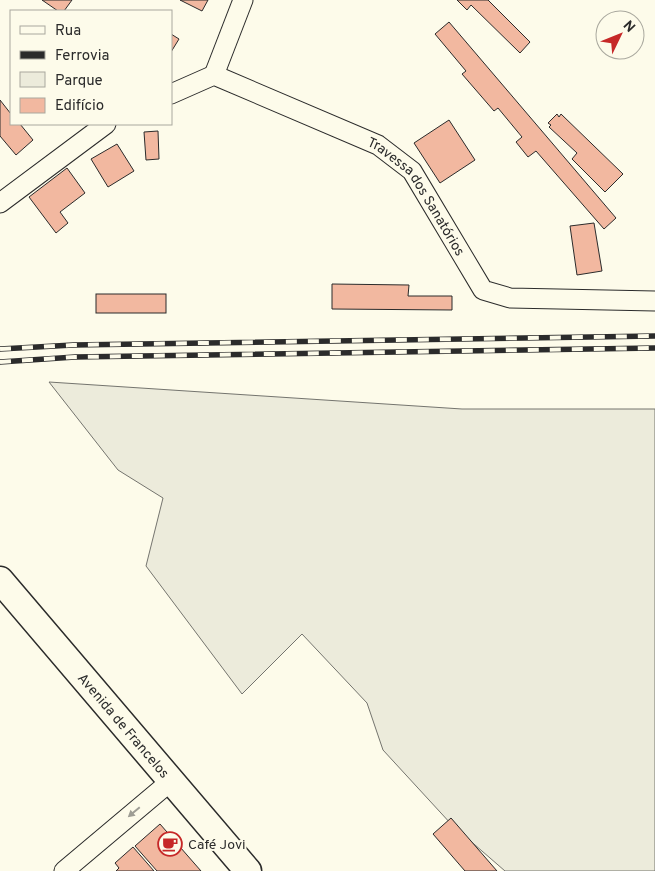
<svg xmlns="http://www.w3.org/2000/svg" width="655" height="871" font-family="Overpass,sans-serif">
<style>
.green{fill:#ecebdb;stroke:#74746e}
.building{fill:#f2b8a0;stroke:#2b2b2b}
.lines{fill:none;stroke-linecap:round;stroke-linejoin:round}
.street-casing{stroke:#2b2b2b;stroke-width:21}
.secondary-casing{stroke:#2b2b2b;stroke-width:29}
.street{stroke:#fdfbea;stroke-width:19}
.secondary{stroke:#fdfbea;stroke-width:26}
.rail-casing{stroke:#2b2b2b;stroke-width:5.5}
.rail{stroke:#fdfbea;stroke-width:4;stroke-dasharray:11;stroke-linecap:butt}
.oneway{fill:#9e9d94}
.labels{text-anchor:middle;stroke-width:4;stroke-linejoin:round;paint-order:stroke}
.street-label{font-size:14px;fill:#2b2b2b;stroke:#fdfbea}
.poi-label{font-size:14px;fill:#2b2b2b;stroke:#fdfbea;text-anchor:start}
</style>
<rect width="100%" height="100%" fill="#fdfbea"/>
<path class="green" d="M49,382L462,409H655V871H505L452,825L383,750L367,703L302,634L242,694L146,566L163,498L118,470Z"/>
<g class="building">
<path d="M42,0H72L64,11H58Z"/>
<path d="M180,0H208L202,11Z"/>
<path d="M457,0H488L530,42L520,53L471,5L467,10Z"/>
<path d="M449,22L616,218L604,229L536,151L528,157L516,142L522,137L498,108L494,111L462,74L466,71L435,34Z"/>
<path d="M171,34L179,39L171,52Z"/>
<path d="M0,100L11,114V124H20L33,140L16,155L0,136Z"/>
<path d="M557,114L559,117L561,114L623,174L605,192L572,159L577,153L549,127L551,125L548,123Z"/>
<path d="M449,120L475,160L440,183L414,143Z"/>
<path d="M158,131L159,159L146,160L144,132Z"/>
<path d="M117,144L134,171L108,187L91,159Z"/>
<path d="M67,168L85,193L60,212L68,223L56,233L29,197Z"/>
<path d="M594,223L602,271L577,275L570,226Z"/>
<path d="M332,284L409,285L408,296H452V310L332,309Z"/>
<rect x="96" y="294" width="70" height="19"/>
<path d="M451,818L497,871H465L433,834Z"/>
<path d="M160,824L187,855L201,871H157L135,846Z"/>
<path d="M133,847L154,871H116L119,868L115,863Z"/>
</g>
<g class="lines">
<g class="street-casing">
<g id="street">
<path d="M214,75L243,0"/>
<path id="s1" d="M171,94L214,75L378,145L412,171L483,290L510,298L655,301"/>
<path d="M0,203L106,124"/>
<path d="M64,871L171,781"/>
</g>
</g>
<g class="secondary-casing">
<g id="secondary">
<path id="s2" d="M0,580L248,871"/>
</g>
</g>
<use href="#street" class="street"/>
<use href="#secondary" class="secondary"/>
<g class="rail-casing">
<g id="rail">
<path d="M0,349L73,345L655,336"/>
<path d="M0,362L75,357L655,348"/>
</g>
</g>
<use href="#rail" class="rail"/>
</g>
<defs><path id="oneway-solid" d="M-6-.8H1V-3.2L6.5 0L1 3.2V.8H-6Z" transform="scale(1.25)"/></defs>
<use class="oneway" href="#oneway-solid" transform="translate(134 812) rotate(140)"/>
<defs>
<g id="cafe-ring" transform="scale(1.25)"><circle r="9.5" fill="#fdfbea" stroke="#c62828" stroke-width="1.5"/><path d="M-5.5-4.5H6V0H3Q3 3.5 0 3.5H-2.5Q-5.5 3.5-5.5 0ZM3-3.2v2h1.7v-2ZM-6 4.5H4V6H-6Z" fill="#c62828"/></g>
</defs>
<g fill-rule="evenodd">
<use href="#cafe-ring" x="170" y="844"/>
</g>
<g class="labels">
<g class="street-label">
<text dy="5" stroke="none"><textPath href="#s1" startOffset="290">Travessa dos Sanatórios</textPath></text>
<text dy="5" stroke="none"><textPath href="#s2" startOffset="191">Avenida de Francelos</textPath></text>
</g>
<g class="poi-label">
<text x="188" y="849">Café Jovi</text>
</g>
</g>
<rect x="10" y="10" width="162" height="115" fill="#fdfbea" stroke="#a9a89e"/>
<rect x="20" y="26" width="25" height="8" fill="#fdfbea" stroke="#a9a89e"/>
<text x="55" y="35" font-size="15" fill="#2b2b2b">Rua</text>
<rect x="20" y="51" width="25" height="8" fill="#2b2b2b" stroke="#a9a89e"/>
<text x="55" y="60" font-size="15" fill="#2b2b2b">Ferrovia</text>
<rect x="20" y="72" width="25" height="15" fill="#ecebdb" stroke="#a9a89e"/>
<text x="55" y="85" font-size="15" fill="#2b2b2b">Parque</text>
<rect x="20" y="98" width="25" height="15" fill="#f2b8a0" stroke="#a9a89e"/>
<text x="55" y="110" font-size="15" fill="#2b2b2b">Edifício</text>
<g transform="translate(620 35) rotate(47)"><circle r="24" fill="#fdfbea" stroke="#a9a89e"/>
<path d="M0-4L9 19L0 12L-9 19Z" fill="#c62828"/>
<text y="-8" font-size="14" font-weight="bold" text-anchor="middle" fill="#2b2b2b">N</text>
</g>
</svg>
